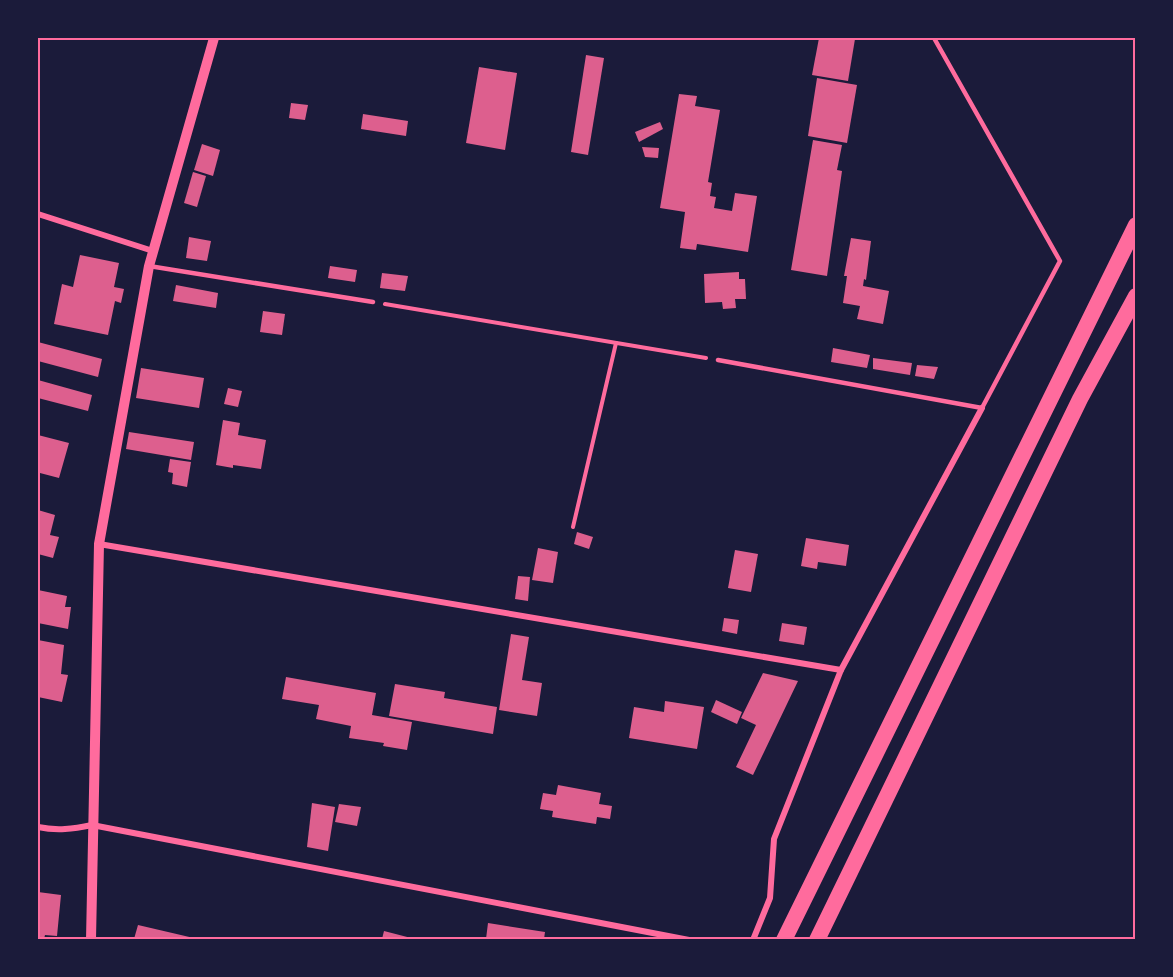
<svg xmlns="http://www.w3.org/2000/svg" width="1173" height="977" font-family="Signika,sans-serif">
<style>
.building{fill:#dd5f8e}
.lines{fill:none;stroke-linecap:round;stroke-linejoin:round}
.path{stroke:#ff6b9d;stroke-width:4}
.service{stroke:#ff6b9d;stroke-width:4.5}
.minor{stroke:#ff6b9d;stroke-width:6}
.tertiary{stroke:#ff6b9d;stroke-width:10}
.trunk{stroke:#ff6b9d;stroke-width:16}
.neatline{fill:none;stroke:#ff6b9d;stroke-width:2}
</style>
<rect width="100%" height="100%" fill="#1b1b3a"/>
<g class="building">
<path d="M819,38L855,39L848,81L812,75Z"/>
<path d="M586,55L604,58L588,155L571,152Z"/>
<path d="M479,67L517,73L505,150L466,143Z"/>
<path d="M817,78L857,85L847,143L808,136Z"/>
<path d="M679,94L697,96L695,106L720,110L708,182L712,183L710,196L716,197L714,208L732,211L735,193L757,196L748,252L697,244L696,250L680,248L685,212L660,208Z"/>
<path d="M291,103L308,105L305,120L289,118Z"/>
<path d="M363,114L408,121L406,136L361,129Z"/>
<path d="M660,122L663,129L639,142L635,132Z"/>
<path d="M813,140L842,145L837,170L842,171L827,276L791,270Z"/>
<path d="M202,144L220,150L213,176L194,170Z"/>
<path d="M642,147L659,148L658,158L645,157Z"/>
<path d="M193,172L206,176L197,207L184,203Z"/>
<path d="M189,237L211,241L207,261L186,258Z"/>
<path d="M851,238L871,241L866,280L864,279L863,286L889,291L883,324L857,319L860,306L843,303L847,276H844Z"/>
<path d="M80,255L119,263L114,287L124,289L121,303L115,301L108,335L54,324L62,284L73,287Z"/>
<path d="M330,266L357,270L355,282L328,278Z"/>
<path d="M739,272V279H745L746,299H735L736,308L723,309L722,302L705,303L704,274Z"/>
<path d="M382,273L408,276L405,291L380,288Z"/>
<path d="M176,285L218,293L216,308L173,301Z"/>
<path d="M263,311L285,314L282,335L260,332Z"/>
<path d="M38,342L102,359L98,377L38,361Z"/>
<path d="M833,348L870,355L867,368L831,362Z"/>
<path d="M873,358L912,363L910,375L873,369Z"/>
<path d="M917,365L938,367L934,379L915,376Z"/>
<path d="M141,368L204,378L199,408L136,398Z"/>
<path d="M38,380L92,395L88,411L38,398Z"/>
<path d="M228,388L242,391L238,407L224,404Z"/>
<path d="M223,420L240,423L238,435L266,440L261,469L233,465V468L216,465Z"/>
<path d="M129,432L194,442L191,460L126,449Z"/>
<path d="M38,435L69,443L59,478L40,473L38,480Z"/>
<path d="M170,459L191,462L187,487L172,484L173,473L168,472Z"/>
<path d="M38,510L55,515L50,535L59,537L53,558L38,554Z"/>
<path d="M577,532L593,537L589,549L574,544Z"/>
<path d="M806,538L849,545L846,566L818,562L817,569L801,566Z"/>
<path d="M538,548L558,552L553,583L532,580Z"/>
<path d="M735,550L758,554L751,592L728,588Z"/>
<path d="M518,576L530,577L528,601L515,599Z"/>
<path d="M38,590L67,596L65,607H71L68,629L38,623Z"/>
<path d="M724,618L739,620L737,634L722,631Z"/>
<path d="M782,623L807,627L804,645L779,641Z"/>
<path d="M511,634L529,637L522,680L542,683L537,716L499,710Z"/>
<path d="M38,640L64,645L61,674L68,675L62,702L38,697Z"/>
<path d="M763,673L798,681L753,775L736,767L756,725L741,718Z"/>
<path d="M286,677L376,693L372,715L412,722L407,750L383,746L384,743L349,738L351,726L316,719L319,705L282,699Z"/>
<path d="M395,684L445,692L444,698L497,707L493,734L389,716Z"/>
<path d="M716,700L742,712L737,724L711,712Z"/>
<path d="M665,701L704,707L697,749L629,738L634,707L664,712Z"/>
<path d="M558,785L601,793L599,804L612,806L610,819L597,817L596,824L552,817L553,811L540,809L543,793L556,795Z"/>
<path d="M312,803L335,807L328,851L307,847Z"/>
<path d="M339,804L361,807L357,826L335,822Z"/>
<path d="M38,892L61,895L57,936L45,935L44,939H38Z"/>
<path d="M488,923L545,932L544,939H486Z"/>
<path d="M138,925L198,939H134Z"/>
<path d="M384,931L415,939H382Z"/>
</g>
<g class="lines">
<g class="path">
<path d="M385,304L706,358"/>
<path d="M573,527L616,343"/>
</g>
<g class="service">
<path d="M149,266L373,302"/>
<path d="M718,360L982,408L1060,261L934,38"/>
</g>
<g class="minor">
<path d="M38,214L153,251"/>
<path d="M99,544L841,670"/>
<path d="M38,827C57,831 73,829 92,825L689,940"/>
<path d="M753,940L770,898L774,839L841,670L982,408"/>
</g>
<path class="tertiary" d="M91,940L99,544L149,266L214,38"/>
<g class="trunk">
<path d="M784,940L1136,225"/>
<path d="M817,940L1080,399L1136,296"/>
</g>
</g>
<rect width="1173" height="977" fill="none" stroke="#1b1b3a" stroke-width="78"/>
<rect x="39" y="39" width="1095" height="899" class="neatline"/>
</svg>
